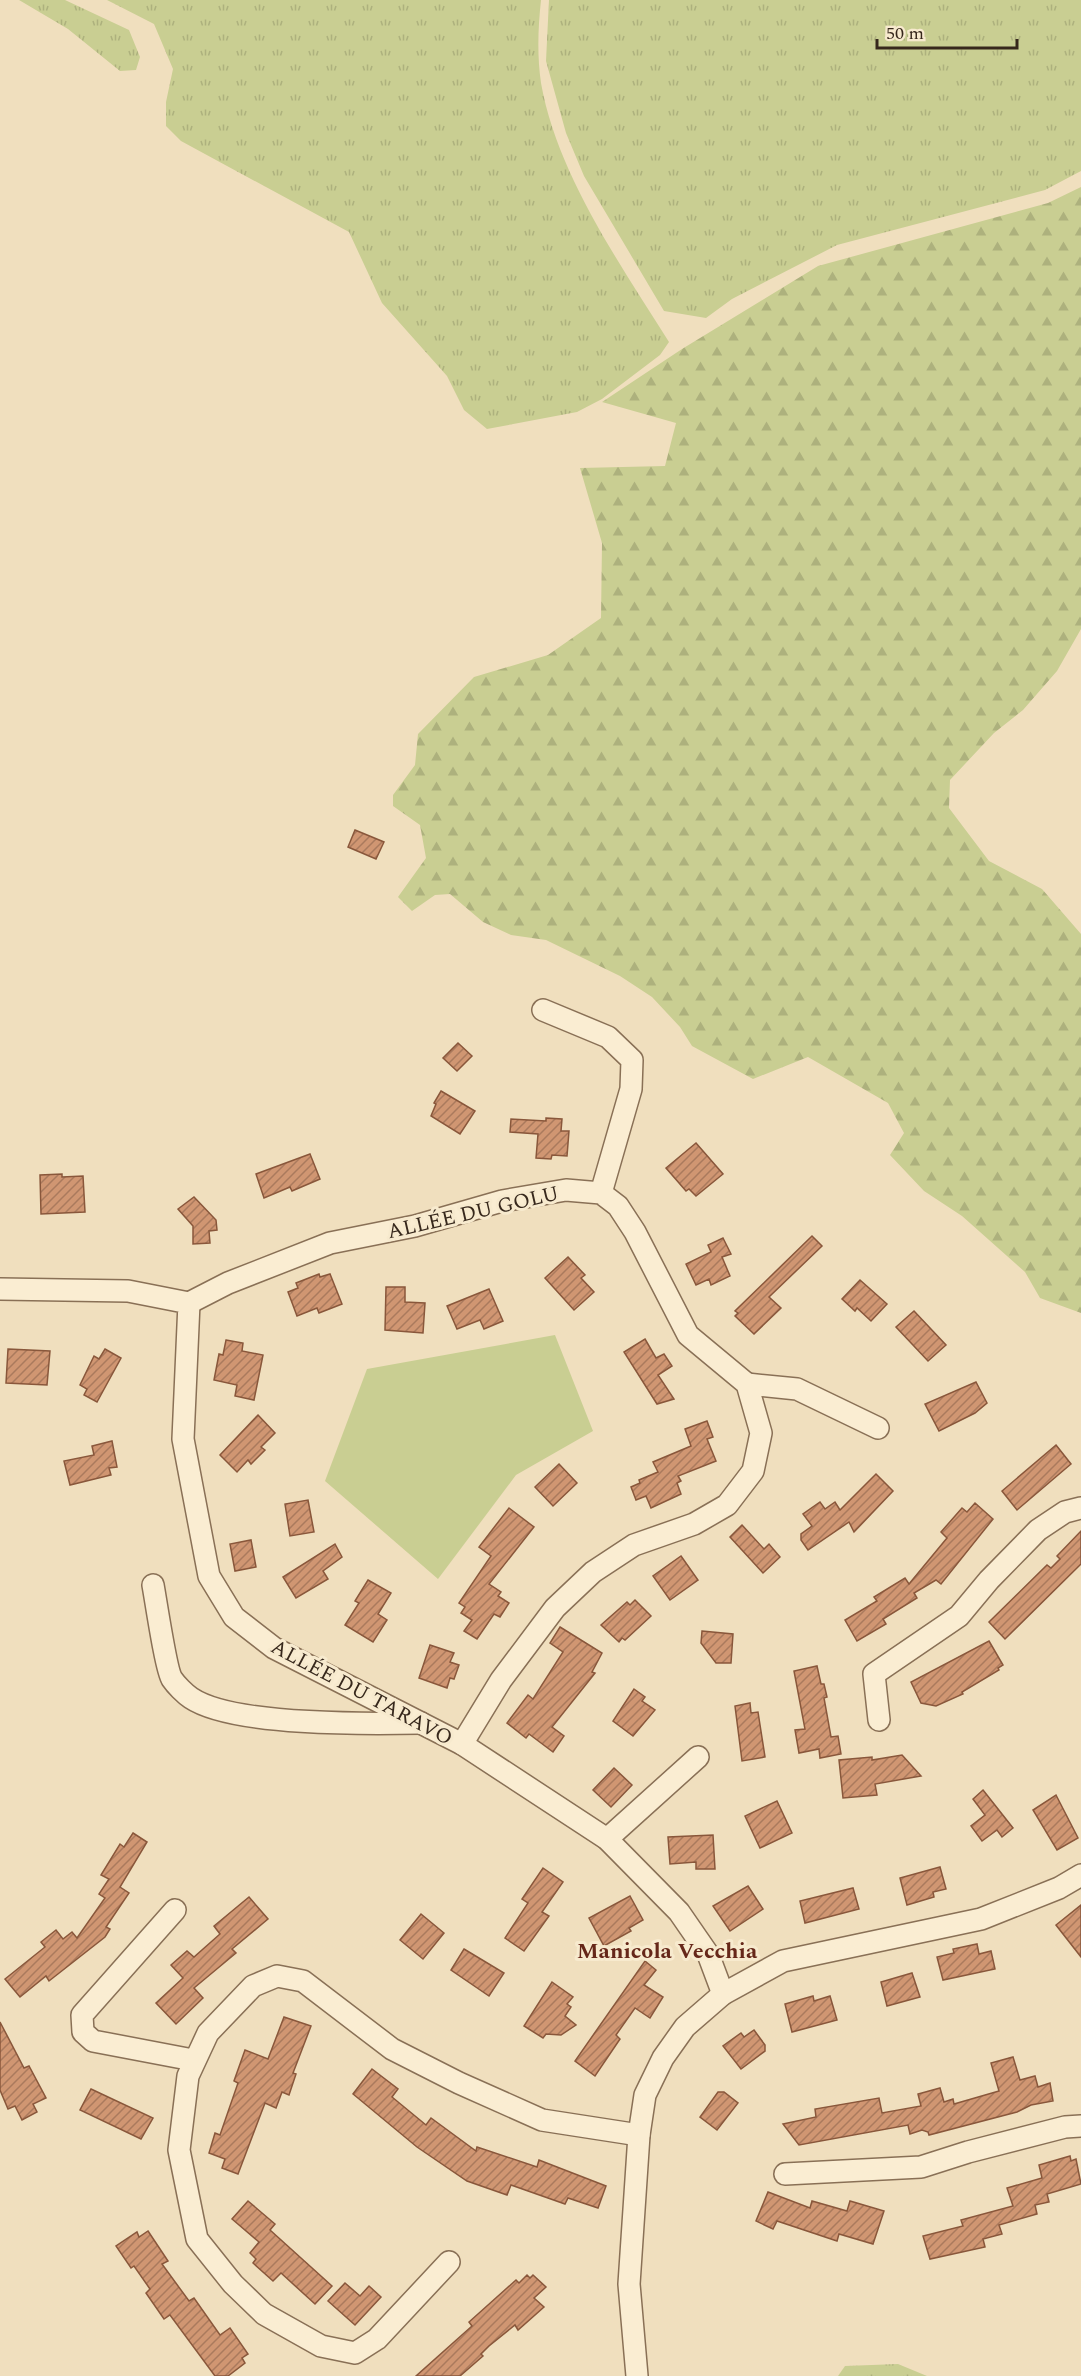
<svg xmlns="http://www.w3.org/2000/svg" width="1081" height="2376" font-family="Spectral,serif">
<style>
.grass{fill:url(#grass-tufts)}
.forest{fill:url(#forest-firs)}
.park{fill:#c9ce92}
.building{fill:url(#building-hatch);stroke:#89573b;stroke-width:1.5}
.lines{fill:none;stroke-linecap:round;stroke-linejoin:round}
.minor-casing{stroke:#897056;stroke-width:24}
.minor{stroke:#faedd2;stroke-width:21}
.labels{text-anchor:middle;stroke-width:6;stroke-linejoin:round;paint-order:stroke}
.street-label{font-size:21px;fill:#37281c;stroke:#f7eace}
.neighbourhood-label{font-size:22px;font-weight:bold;fill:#662719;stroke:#f7eace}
</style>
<defs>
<pattern id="grass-tufts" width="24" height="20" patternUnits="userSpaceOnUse" patternTransform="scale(1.5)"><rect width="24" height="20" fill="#c9ce92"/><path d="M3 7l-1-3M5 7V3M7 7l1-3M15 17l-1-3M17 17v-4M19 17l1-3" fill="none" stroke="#adb17d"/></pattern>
<pattern id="forest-firs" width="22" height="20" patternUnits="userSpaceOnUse" patternTransform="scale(1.5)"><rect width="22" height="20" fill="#c9ce92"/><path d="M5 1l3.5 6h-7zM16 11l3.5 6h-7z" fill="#adb17d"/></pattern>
<pattern id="building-hatch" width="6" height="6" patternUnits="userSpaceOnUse" patternTransform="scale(1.5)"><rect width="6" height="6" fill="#d09672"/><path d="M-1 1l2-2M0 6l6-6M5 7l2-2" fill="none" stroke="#aa7a5d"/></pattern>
</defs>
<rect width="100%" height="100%" fill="#f0dfbe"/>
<g class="grass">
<path d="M19,0H65L129,30L140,57L136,70L120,71L68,29Z"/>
<path d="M107,0H541C538,28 537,55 541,83C557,174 620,264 669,342L660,355L602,399L577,412L487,429L464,410L447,376L382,303L349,232L181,141L166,126V102L173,69L154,24Z"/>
<path d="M549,0H1081V171L1045,190L837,245L732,299L706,318L664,311L584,176L566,133L546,61Z"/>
<path d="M898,2364L927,2376H838L845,2366Z"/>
</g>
<path class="forest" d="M1081,187V629L1057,671L1023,710L994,733L950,780L949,808L989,861L1042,889L1081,934V1313L1040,1298L1025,1272L962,1216L924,1191L890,1155L904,1133L888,1103L808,1057L753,1079L692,1046L680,1027L652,997L620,976L546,940L511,935L483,922L450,894L435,895L412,911L398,897L426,858L420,825L393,806V795L415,765L418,734L474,677L548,655L601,618L602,543L580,468L665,466L676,423L602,402L682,349L818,266L1048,203Z"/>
<path class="park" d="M555,1335L593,1431L516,1475L438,1579L325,1481L367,1369Z"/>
<g class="building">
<path d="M355,830L384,842L376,859L348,847Z"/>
<path d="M458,1043L472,1056L457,1071L443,1058Z"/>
<path d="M441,1091L475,1111L460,1134L431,1116L436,1104L434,1103Z"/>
<path d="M546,1118L562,1119L561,1131H569L567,1156L552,1155L551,1159L536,1158L538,1134L510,1132L511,1119L546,1121Z"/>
<path d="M696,1143L723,1174L696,1196L689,1189L686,1191L666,1168Z"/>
<path d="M310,1154L320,1179L292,1191L290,1187L264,1198L256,1174Z"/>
<path d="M62,1174V1177L83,1176L85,1212L41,1214L40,1175Z"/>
<path d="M194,1197L216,1220L217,1230L209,1231L210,1243L193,1244V1226L178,1209Z"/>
<path d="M812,1236L822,1246L769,1297L781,1308L754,1334L735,1316L738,1313L735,1311Z"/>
<path d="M723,1238L731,1254L722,1257L730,1276L711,1285L709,1279L696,1285L686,1264L711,1252L708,1245Z"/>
<path d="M568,1257L585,1275L581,1278L594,1292L574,1310L545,1278Z"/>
<path d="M319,1274L320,1277L330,1274L342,1304L319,1313L317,1308L297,1316L288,1292L298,1288L296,1283Z"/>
<path d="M860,1280L887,1304L871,1321L857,1308L855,1311L842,1299Z"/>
<path d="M386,1287H405V1302L425,1303L423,1333L385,1330Z"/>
<path d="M489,1289L503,1321L484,1329L480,1320L457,1329L447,1306Z"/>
<path d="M914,1311L946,1345L928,1361L896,1327Z"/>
<path d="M645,1339L656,1358L664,1354L672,1366L658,1375L674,1399L657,1404L624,1352Z"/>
<path d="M226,1340L243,1343L242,1351L263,1355L254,1400L235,1396L237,1385L214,1380L219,1354L223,1355Z"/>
<path d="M8,1349L50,1351L47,1385L6,1383Z"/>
<path d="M105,1349L121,1358L97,1402L84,1395L87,1389L80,1385L94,1356L99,1359Z"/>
<path d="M976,1382L987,1403L975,1413L939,1431L925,1404Z"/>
<path d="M258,1415L275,1433L261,1447L265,1450L251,1464L248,1460L237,1472L220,1455Z"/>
<path d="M707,1421L713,1437L707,1439L716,1461L678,1476L681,1481L677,1483L681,1494L651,1508L646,1496L636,1500L631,1487L640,1483L639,1480L658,1472L653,1462L691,1446L685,1429Z"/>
<path d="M112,1441L117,1467L109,1468L111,1475L70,1485L64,1461L94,1455L92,1446Z"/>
<path d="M1056,1445L1071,1464L1017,1510L1002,1491Z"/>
<path d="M559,1464L577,1483L553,1506L535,1487Z"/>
<path d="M876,1474L893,1491L854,1532L849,1522L808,1550L801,1540V1534L812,1526L803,1514L820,1502L825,1509L835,1502L840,1510Z"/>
<path d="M308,1500L314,1532L290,1536L285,1504Z"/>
<path d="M975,1503L993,1519L941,1584L936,1580L914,1593L917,1598L883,1619L886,1624L857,1641L845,1620L877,1601L874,1597L905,1578L909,1584L947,1538L941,1532L962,1508L967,1512Z"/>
<path d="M509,1508L534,1527L489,1584L501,1592L498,1596L509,1603L500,1617L494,1614L477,1639L464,1631L472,1620L461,1613L465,1607L459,1603L491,1556L479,1547Z"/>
<path d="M742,1525L764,1549L769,1544L780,1557L763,1573L730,1537Z"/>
<path d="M1081,1531V1564L1005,1639L989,1622L1047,1565L1051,1568L1060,1559L1057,1556Z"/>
<path d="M251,1540L256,1567L235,1571L230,1544Z"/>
<path d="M335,1544L342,1557L323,1571L328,1579L296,1598L283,1577Z"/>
<path d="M681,1556L698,1580L670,1600L653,1576Z"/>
<path d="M368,1580L391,1593L378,1614L387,1620L373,1642L345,1625L359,1603L355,1601Z"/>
<path d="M635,1600L651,1616L625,1640L622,1638L619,1642L601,1625L627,1602L630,1605Z"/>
<path d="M560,1627L602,1653L592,1672L595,1673L552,1727L564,1736L553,1752L529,1734L526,1738L507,1723L528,1695L533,1699L563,1652L550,1643Z"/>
<path d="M702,1631L733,1634L731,1663H716L701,1643Z"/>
<path d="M989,1641L1003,1665L998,1668L999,1670L962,1692L963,1694L936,1706L921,1703L911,1682Z"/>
<path d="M430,1645L454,1653L450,1662L459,1665L454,1679L450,1678L447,1688L419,1678Z"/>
<path d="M817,1666L821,1684H824L827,1697L824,1698L831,1737L838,1736L841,1754L820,1758L819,1749L799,1753L795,1730L805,1729L794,1671Z"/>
<path d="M634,1689L645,1697L642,1701L655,1710L633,1736L613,1721Z"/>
<path d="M750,1703L751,1713L758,1712L765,1757L742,1761L735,1706Z"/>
<path d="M902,1755L921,1776L875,1784L877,1795L843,1798L839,1760L872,1757V1760Z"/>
<path d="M614,1768L632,1785L611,1807L593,1790Z"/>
<path d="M983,1790L1013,1828L1002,1837L997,1830L982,1841L971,1826L985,1815L973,1799Z"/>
<path d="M1056,1795L1078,1838L1057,1850L1033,1810Z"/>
<path d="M777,1801L792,1833L760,1848L745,1816Z"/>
<path d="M133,1833L147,1842L120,1887L129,1893L106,1927L110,1929L105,1937L49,1981L46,1976L20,1997L5,1979L45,1947L41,1942L56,1930L63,1939L72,1932L77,1938L105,1898L99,1894L109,1879L101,1875L120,1844L124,1847Z"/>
<path d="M713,1835L715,1869H696V1862L670,1864L668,1837Z"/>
<path d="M940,1867L946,1889L933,1892L934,1897L907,1905L900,1878Z"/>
<path d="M543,1868L563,1882L542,1912L549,1916L524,1951L505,1938L528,1903L522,1899Z"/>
<path d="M748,1886L763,1909L730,1931L713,1906Z"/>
<path d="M853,1888L859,1909L805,1923L800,1901Z"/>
<path d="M630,1896L643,1920L629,1928L631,1931L604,1946L589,1918Z"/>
<path d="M249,1897L268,1919L232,1949L236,1953L194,1988L203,1998L176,2024L156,2003L183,1978L171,1965L187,1951L194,1957L220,1934L214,1926Z"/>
<path d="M1081,1905V1957L1056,1925Z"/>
<path d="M421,1914L444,1933L423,1959L400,1940Z"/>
<path d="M977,1944L979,1954L991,1951L995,1969L943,1980L937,1957L954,1953L953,1949Z"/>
<path d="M464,1949L504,1973L489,1996L451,1970Z"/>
<path d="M645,1961L656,1970L644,1985L663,1997L650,2018L635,2008L616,2035L620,2039L595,2076L575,2061Z"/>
<path d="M912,1973L920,1997L887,2006L881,1982Z"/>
<path d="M552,1982L573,1997L567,2004L571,2007L565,2016L576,2025L561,2035L546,2034L543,2038L524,2026Z"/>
<path d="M813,1996L814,2001L830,1996L837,2020L792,2032L785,2004Z"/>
<path d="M284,2017L311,2026L293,2073L296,2074L289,2095L282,2092L276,2108L265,2103L238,2174L222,2168L225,2159L209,2153L215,2133L220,2135L238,2083L234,2081L245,2050L268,2059Z"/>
<path d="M0,2022L24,2068L29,2066L46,2098L33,2104L37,2112L22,2120L15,2106L8,2109L0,2090Z"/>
<path d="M754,2030L765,2045V2051L741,2069L723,2046L741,2033L744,2037Z"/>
<path d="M1013,2057L1020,2080L1035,2076L1038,2087L1050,2083L1053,2101L1031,2105L1017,2112L929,2135L928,2132L922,2130L910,2134L908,2125L799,2145L783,2124L816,2117L815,2109L879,2098L882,2113L921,2106L918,2094L940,2088L944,2102L953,2099L954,2104L999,2091L991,2063Z"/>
<path d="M372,2069L398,2089L392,2097L426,2125L431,2118L476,2151L477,2147L537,2167L539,2160L606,2186L598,2208L568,2198L565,2204L511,2185L507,2195L467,2181L417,2147L353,2094Z"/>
<path d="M91,2089L153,2118L141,2139L80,2110Z"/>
<path d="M718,2092H724L738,2103L717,2130L700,2117Z"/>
<path d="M1070,2156L1071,2161L1076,2159L1081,2184L1047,2194L1049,2202L1035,2205L1037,2214L999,2225L1002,2234L983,2239L985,2247L930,2259L923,2236L963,2226L961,2220L1013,2206L1007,2188L1042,2178L1039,2165Z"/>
<path d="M768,2192L810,2208L812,2201L847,2211L850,2201L884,2211L873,2244L839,2234L837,2241L777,2221L773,2229L756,2221Z"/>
<path d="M248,2201L275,2224L270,2230L332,2286L315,2304L281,2273L273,2281L253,2263L256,2259L250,2253L259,2242L232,2219Z"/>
<path d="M148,2231L168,2261L162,2264L189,2301L194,2298L220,2335L230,2328L248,2354L242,2358L245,2363L228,2376H215L170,2315L164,2319L146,2293L150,2289L134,2266L131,2268L116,2246L137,2232L139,2237Z"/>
<path d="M527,2275L530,2278L533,2275L546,2287L534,2298L544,2307L518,2330L515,2325L489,2346L481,2354L483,2356L460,2376H416L472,2326L469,2322L516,2280L519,2283Z"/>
<path d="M345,2283L360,2296L369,2286L381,2297L355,2325L328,2301Z"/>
</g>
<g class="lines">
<g class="minor-casing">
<g id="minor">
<path d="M543,1010L608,1037L632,1060L631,1089L601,1193"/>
<path d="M0,1289L128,1291L189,1303L183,1439L209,1576L234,1617L274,1648L462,1744L607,1839L679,1912L708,1954L723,1994"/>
<path d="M189,1303L228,1283L330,1243L415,1226L502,1201L566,1190L601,1193L618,1206L635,1232L688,1335L747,1384L761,1433L753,1471L727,1505L694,1524L634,1545L593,1572L555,1608L501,1680L462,1744"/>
<path d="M747,1384L797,1389L878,1428"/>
<path d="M153,1585C156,1601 166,1670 172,1679C176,1685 185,1694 191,1698C233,1726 367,1724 421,1723"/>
<path d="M879,1720L874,1674L959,1616L989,1580L1038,1530L1065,1512L1081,1508"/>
<path d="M607,1839L698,1757"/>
<path d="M175,1910L82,2015L83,2032L93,2041L193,2060"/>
<path d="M785,2174L921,2167L968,2152L1065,2127L1081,2126"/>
<path d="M449,2262L377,2339L355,2353L321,2346L264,2314L233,2284L197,2239L179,2150L188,2076L208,2033L253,1986L277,1976L303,1981L392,2049L459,2083L542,2120L639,2135"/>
<path d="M637,2376L629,2284L639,2135L645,2095L663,2058L685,2027L723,1994L783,1961L981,1919L1059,1888L1081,1875"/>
</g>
</g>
<use href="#minor" class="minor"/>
</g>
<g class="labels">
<g class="street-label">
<text transform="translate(473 1212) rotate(-13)" y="7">ALLÉE DU GOLU</text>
<text transform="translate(362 1692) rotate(28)" y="7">ALLÉE DU TARAVO</text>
</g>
<g class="neighbourhood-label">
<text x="667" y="1958">Manicola Vecchia</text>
</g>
</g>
<path d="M877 39v9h140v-9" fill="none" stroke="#37281c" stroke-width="3"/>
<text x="886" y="39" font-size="18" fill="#37281c" stroke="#f7eace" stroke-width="4.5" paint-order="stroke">50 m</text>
</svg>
